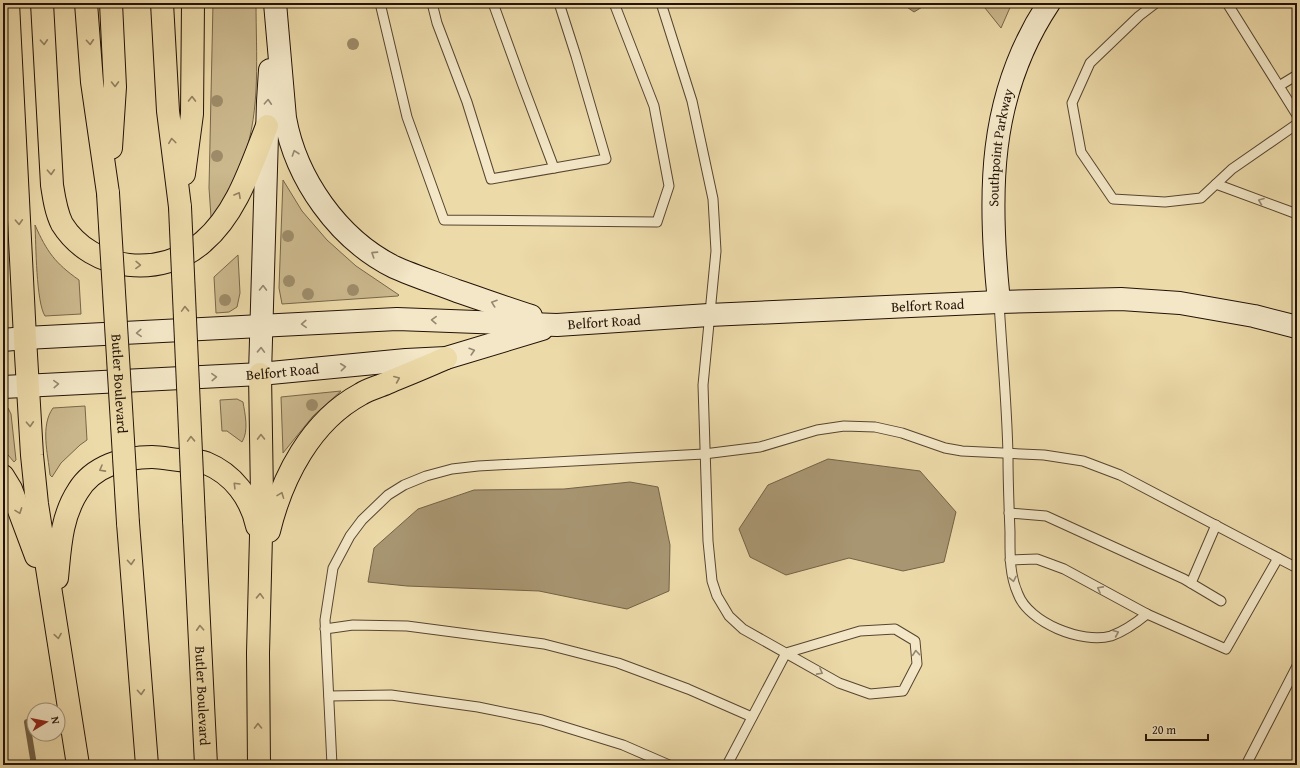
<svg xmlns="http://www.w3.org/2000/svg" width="1300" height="768" font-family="'Gentium Book Plus',serif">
  <rect width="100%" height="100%" fill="#eddaa9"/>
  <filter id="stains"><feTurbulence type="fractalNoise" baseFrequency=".005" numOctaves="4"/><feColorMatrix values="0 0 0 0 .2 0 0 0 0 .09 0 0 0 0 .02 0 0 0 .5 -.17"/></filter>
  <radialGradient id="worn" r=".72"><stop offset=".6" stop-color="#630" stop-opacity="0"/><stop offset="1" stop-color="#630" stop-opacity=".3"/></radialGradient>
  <g fill="#cbb88d" stroke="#77664a">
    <path d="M213,3H256C256,54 261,109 244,157C237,178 226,196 215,214L211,217L209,188Z"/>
    <path d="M981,3H1012L1001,28Z"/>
    <path d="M283,180L302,211L327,240L356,266L399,295L398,296L282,304L279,288Z"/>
    <path d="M35,225C47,252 55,263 79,280L81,314L45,316C36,302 36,244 35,225Z"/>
    <path d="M238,255L240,293L237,307L229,312L216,313L214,277Z"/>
    <path d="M341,391L313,416L283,453V452L281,397Z"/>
    <path d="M237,399L243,402C245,414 249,431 242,442L227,431H222L220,400Z"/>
    <path d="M85,406L87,440L80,445L61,463L52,477L50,475C48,454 40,426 53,408Z"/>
    <path d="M8,408L11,414L16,460L14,462L3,449V408Z"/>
  </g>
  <g fill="#a89672" stroke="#736247">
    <path d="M901,3H929L914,12Z"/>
    <path d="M828,459L920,471L956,512L944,562L903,571L849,558L786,575L750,557L739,529L768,485Z"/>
    <path d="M630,482L658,487L670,545L669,591L627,609L539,591L407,586L368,582L374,548L418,509L474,490L564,489Z"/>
  </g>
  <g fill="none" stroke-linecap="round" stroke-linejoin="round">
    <path stroke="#736247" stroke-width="6" d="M27,722L34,765"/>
    <defs>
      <g id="lane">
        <path d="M380,3L407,117L444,220L657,222L669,186L654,106L614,3"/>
        <path d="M432,3L437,23L467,102L491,179L606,159L576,56L559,3"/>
        <path d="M493,3L522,83L554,168"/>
        <path d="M661,3L692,101L713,199L716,251L703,385L708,541L712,581L717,596L729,616L743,629L839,683L870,694L903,691L917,664L915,641L895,629L860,631L786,653L727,765"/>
        <path d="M1156,3L1139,16L1090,63L1072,103L1081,152L1113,199L1165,202L1201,198L1232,169L1297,124"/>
        <path d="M1227,3L1297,115"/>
        <path d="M1279,86L1297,75"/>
        <path d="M1216,184L1297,214"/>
        <path d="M999,302C1002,354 1007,405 1008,456C1008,481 1009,507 1010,532C1010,553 1009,574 1018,594C1029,623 1082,644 1111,636C1125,631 1136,623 1147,614"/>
        <path d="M1009,513L1046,516L1184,579L1221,601"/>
        <path d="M1010,560L1037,559L1064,569L1147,614L1226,649L1278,558"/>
        <path d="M1191,583L1216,525"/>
        <path d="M325,629L353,625L407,626L544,644L618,663L688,689L752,717"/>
        <path d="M329,696L391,695L478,707L542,720L623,745L669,765"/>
        <path d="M332,765L325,620L333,568L350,536L362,520L388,495L404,485L426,476L452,469L478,466L704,454L760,447L817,430L844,426L875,427L902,433L945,448L962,451L1044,455L1083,461L1120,475L1297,568"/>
        <path d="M1246,765L1297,666"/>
      </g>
      <g id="secondary">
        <path d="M275,3L285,118C296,179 338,239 394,267C414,276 436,283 457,291C481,299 506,308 531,316"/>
        <path id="s1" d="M999,302C988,196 987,96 1049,3"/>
        <path id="s2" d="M3,340L25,338L397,319L557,325L709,315L999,302L1121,299L1180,303L1254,316L1297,327"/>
        <path d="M260,374L268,101L270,70"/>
        <path id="s3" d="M3,387L260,374L406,360L446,358L542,329"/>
      </g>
      <g id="highway">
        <path d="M8,3L25,338L32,455L37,504L78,765"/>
        <path d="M42,3L52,185C54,198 56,212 62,224C92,272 162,279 203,242C237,213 251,166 267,126"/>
        <path d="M86,3L92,82L108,193"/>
        <path d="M111,3L115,87L111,148"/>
        <path d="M162,3L168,111L180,207"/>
        <path d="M184,174L192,114L193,3"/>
        <path d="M3,476L11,489L36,556"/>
        <path id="s4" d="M194,520L206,765"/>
        <path d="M128,523L147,765"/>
        <path d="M269,531C282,477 311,421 361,394C369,389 378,387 387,383C406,375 426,367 446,358"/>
        <path d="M57,578C60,548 61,517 78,491C93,466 124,457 152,457C160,457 170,459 179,460C187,461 198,460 206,463C233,474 251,498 257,526"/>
        <path d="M259,765L258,653L262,496L260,374"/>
      </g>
    </defs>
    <use href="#lane" stroke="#564530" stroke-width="11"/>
    <use href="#secondary" stroke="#231307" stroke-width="24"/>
    <use href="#highway" stroke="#231307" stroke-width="24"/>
    <use href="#lane" stroke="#f3e7c7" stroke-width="9"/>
    <use href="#secondary" stroke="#f3e7c7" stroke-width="22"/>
    <use href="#highway" stroke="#eddaa9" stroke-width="22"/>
    <defs>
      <g id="highway-bridge">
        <path id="s5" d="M108,193L128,523"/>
        <path d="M180,207L194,520"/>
      </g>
    </defs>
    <use href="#highway-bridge" stroke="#231307" stroke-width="24" stroke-linecap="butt"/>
    <use href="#highway-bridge" stroke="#eddaa9" stroke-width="22"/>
  </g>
  <g fill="#9e8c6a">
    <circle cx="353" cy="44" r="6"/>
    <circle cx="217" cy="101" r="6"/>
    <circle cx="217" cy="156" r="6"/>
    <circle cx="288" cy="236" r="6"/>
    <circle cx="289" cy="281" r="6"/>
    <circle cx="353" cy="290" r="6"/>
    <circle cx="308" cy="294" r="6"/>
    <circle cx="225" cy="300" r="6"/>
    <circle cx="312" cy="405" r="6"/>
  </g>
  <defs><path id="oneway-chevron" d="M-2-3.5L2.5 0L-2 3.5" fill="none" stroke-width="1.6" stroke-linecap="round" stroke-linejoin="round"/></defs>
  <g stroke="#928060">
    <use href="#oneway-chevron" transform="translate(44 42) rotate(87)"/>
    <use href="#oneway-chevron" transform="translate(90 42) rotate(86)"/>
    <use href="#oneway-chevron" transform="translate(115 84) rotate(89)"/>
    <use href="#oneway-chevron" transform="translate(192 99) rotate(-89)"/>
    <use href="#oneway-chevron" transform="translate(172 141) rotate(-97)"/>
    <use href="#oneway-chevron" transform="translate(51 172) rotate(87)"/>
    <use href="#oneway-chevron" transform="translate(238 195) rotate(-61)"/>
    <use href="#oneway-chevron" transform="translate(19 222) rotate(87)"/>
    <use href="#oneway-chevron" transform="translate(138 265) rotate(1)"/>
    <use href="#oneway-chevron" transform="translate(185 309) rotate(-92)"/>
    <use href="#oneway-chevron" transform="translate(397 379) rotate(-23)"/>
    <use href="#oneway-chevron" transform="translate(30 424) rotate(87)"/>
    <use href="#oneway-chevron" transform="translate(261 437) rotate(-91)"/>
    <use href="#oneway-chevron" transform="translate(191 439) rotate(-92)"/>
    <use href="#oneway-chevron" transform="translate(102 469) rotate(151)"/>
    <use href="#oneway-chevron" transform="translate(236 485) rotate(-135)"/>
    <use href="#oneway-chevron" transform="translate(281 495) rotate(-69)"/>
    <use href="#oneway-chevron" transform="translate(19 511) rotate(70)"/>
    <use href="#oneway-chevron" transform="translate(131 562) rotate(86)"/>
    <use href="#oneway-chevron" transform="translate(260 596) rotate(-88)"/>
    <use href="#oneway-chevron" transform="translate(200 628) rotate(-93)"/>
    <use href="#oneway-chevron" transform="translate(58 636) rotate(81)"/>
    <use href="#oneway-chevron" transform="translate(141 692) rotate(86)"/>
    <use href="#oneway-chevron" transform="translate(258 726) rotate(-91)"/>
  </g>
  <g stroke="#958871">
    <use href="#oneway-chevron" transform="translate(268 102) rotate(-87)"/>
    <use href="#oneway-chevron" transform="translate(295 153) rotate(-109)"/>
    <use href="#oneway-chevron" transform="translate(1261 201) rotate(-159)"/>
    <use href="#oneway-chevron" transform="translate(374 254) rotate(-147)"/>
    <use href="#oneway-chevron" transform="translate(263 288) rotate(-89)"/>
    <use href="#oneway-chevron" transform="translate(494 303) rotate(-161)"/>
    <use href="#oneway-chevron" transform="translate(434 320) rotate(-178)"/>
    <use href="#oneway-chevron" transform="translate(304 324) rotate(177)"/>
    <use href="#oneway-chevron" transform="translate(139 333) rotate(177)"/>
    <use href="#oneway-chevron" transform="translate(261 350) rotate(-88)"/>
    <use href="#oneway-chevron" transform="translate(472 351) rotate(-17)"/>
    <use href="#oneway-chevron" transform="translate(343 367) rotate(-6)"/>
    <use href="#oneway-chevron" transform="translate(214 377) rotate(-3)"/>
    <use href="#oneway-chevron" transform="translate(56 384) rotate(-3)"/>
    <use href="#oneway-chevron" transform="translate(1013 579) rotate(78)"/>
    <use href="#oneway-chevron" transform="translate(1100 589) rotate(-152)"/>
    <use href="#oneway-chevron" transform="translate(1116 633) rotate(-23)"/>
    <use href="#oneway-chevron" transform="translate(916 653) rotate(-95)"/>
    <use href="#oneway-chevron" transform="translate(820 672) rotate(29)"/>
  </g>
  <g text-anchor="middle" stroke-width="3" stroke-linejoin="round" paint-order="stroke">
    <g font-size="14" fill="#231307" stroke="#f3e7c7">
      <text dy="5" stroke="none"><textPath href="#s1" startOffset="155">Southpoint Parkway</textPath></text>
      <text dy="5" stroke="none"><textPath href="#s2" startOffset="926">Belfort Road</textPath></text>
      <text dy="5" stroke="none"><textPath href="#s2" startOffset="602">Belfort Road</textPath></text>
      <text dy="5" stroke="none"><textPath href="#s3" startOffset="280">Belfort Road</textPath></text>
      <text dy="5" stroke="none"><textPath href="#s5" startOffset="191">Butler Boulevard</textPath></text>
      <text dy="5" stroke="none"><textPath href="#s4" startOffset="176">Butler Boulevard</textPath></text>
    </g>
  </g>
  <rect width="1300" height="768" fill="none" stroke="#eddaa9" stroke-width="16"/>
  <rect x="4" y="4" width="1292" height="760" fill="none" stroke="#231307" stroke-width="2"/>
  <rect x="8" y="8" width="1284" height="752" fill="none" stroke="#231307"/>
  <g transform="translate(46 722) rotate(80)"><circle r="19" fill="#f3e7c7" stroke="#a0927a"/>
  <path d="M0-3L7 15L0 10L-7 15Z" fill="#8f2418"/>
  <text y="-6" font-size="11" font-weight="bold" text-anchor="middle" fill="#231307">N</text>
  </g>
  <path d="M1146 734v6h62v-6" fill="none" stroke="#231307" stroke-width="2"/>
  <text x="1152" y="734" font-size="12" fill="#231307" stroke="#f3e7c7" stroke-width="3" paint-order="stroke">20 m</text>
  <rect width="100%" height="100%" filter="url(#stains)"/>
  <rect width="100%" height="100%" fill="url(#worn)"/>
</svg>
